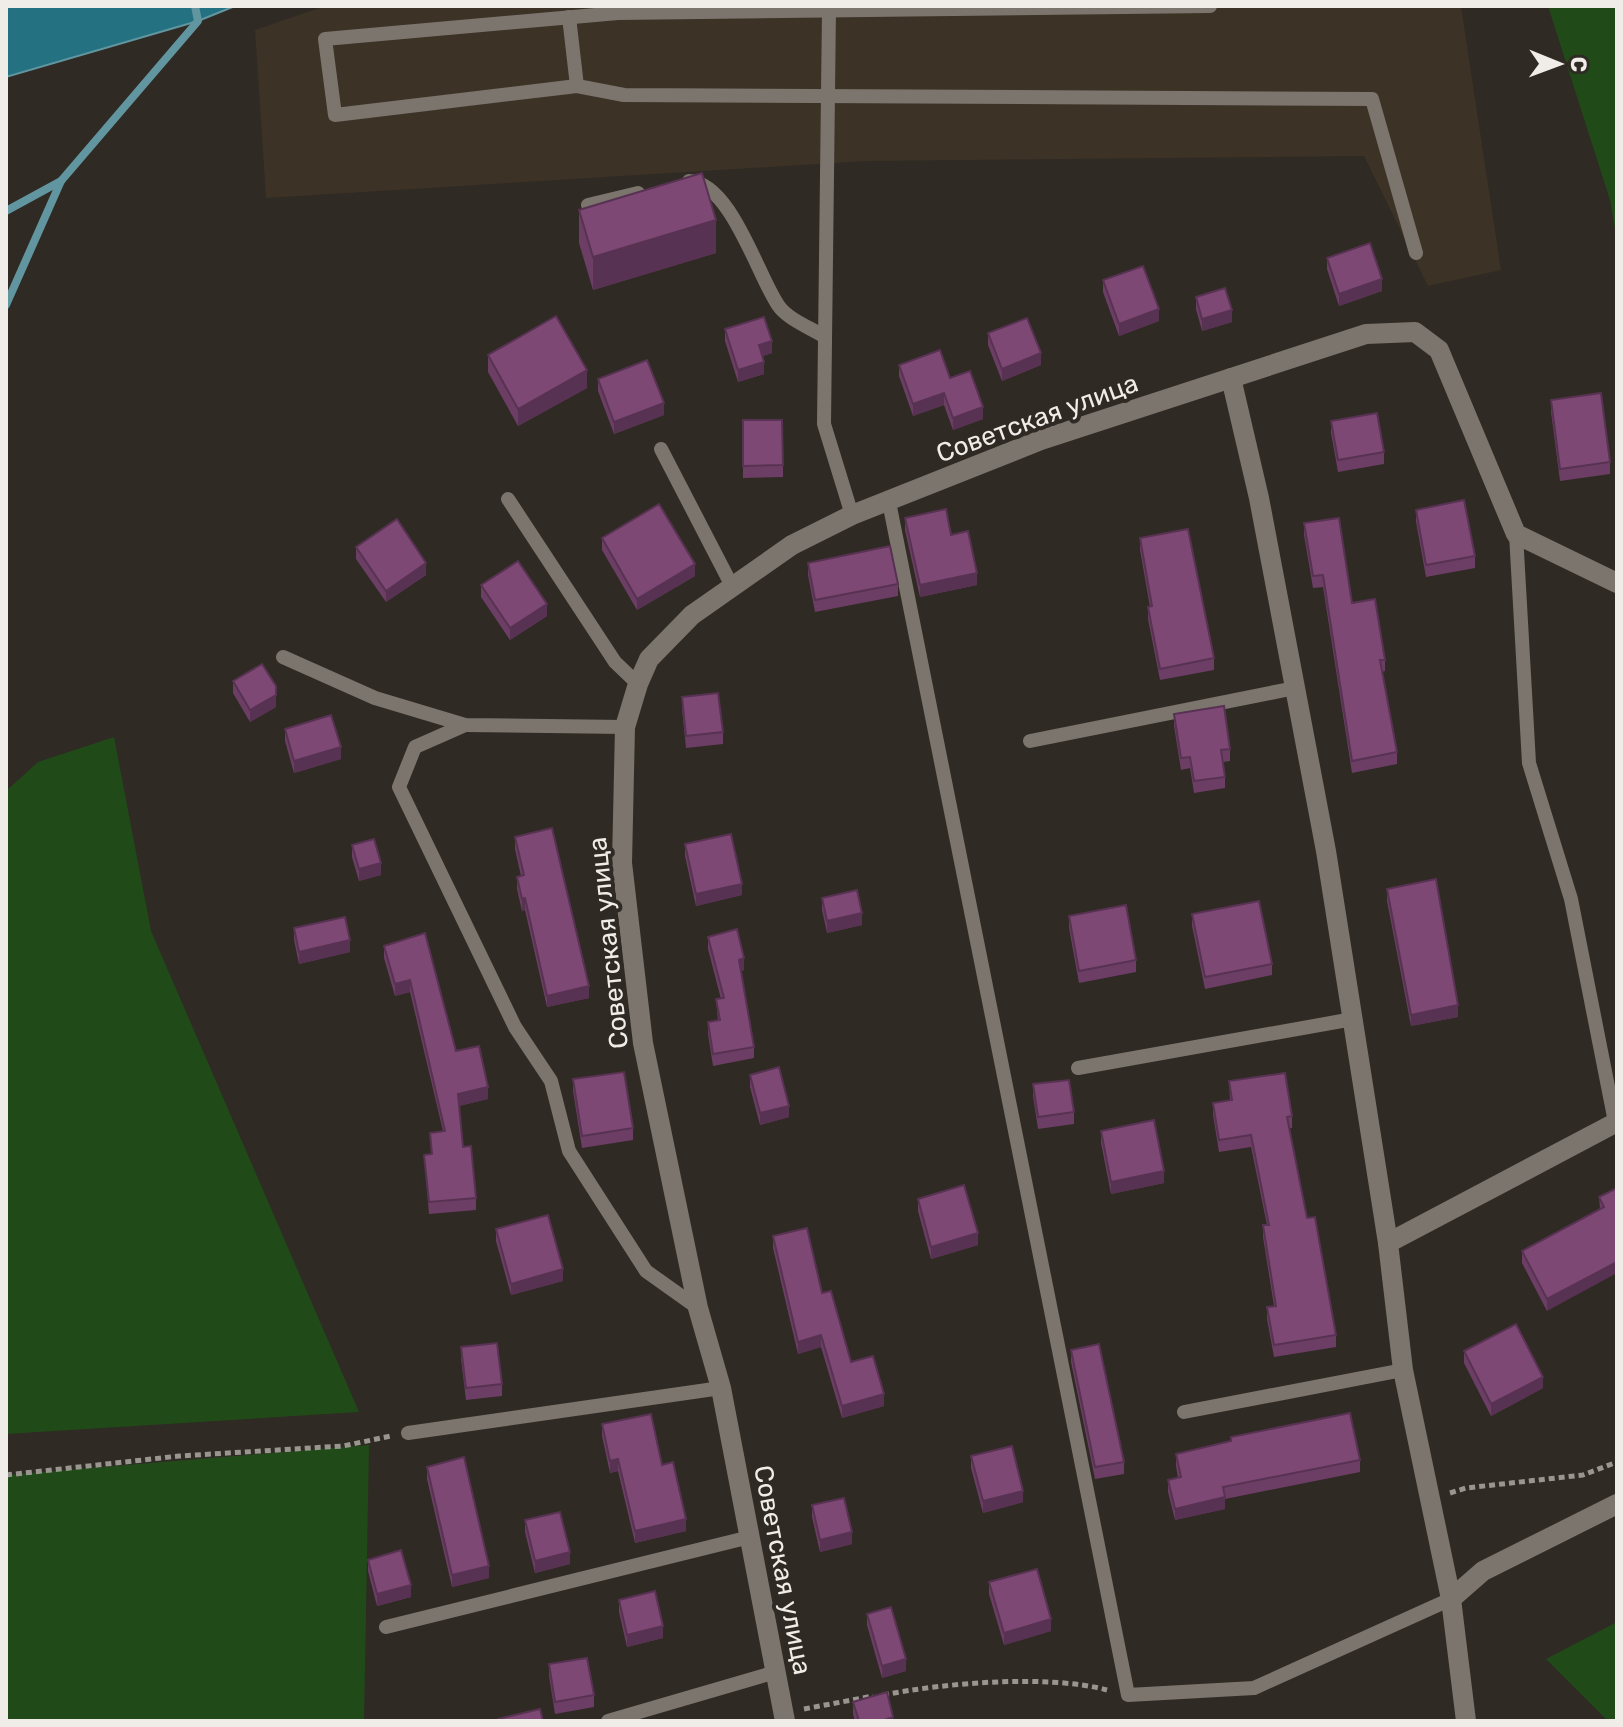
<svg xmlns="http://www.w3.org/2000/svg" width="1623" height="1727" font-family="Rubik,sans-serif">
  <rect width="100%" height="100%" fill="#2f2a23"/>
  <path fill="#3c3226" d="M325,6H1461L1501,270L1428,286L1364,156L867,161L266,198L255,30Z"/>
  <g fill="#204b19">
    <path d="M1548,6H1617V241L1610,200Z"/>
    <path d="M114,737L151,931L359,1412L6,1434V791L38,762Z"/>
    <path d="M369,1445L364,1721H6V1475Z"/>
    <path d="M1617,1622V1721H1608L1546,1659Z"/>
  </g>
  <path fill="#247181" stroke="#6196a0" stroke-width="2" d="M6,6H235L198,21L6,77Z"/>
  <g fill="none" stroke-linecap="round" stroke-linejoin="round">
    <g stroke="#6196a0" stroke-width="8">
      <path d="M6,211L61,181L198,21L195,6"/>
      <path d="M6,305L61,181"/>
    </g>
    <g stroke="#99958f" stroke-width="5" stroke-dasharray="6 4" stroke-linecap="butt">
      <path d="M6,1475L179,1456L343,1446L391,1436"/>
      <path d="M1450,1493L1466,1488L1583,1475L1617,1462"/>
      <path d="M883,1695C945,1683 1047,1674 1107,1690"/>
      <path d="M804,1709L873,1696"/>
    </g>
    <g stroke="#7c756d" stroke-width="14">
      <path d="M1210,6L618,13L325,39L335,115L577,86L624,95L1372,99L1416,253"/>
      <path d="M829,10L824,424L852,515"/>
      <path d="M569,17L577,86"/>
      <path d="M689,181C731,183 757,274 778,305C787,319 811,328 825,337"/>
      <path d="M588,205L638,193"/>
      <path d="M661,449L732,586"/>
      <path d="M508,499L615,662L638,684"/>
      <path d="M889,502L1128,1695L1254,1688L1451,1599"/>
      <path d="M1516,534L1529,763L1571,899L1615,1122"/>
      <path d="M283,657L375,698L465,725L625,727"/>
      <path d="M465,725L415,747L399,787L515,1027L551,1081L569,1151L646,1271L698,1308"/>
      <path d="M1030,741L1295,688"/>
      <path d="M1078,1068L1353,1019"/>
      <path d="M1184,1412L1403,1370"/>
      <path d="M408,1433L721,1388"/>
      <path d="M386,1627L750,1537"/>
      <path d="M608,1721L776,1672"/>
    </g>
    <g stroke="#7c756d" stroke-width="20">
      <path d="M1231,378L1259,498L1326,851L1388,1243L1403,1370L1451,1599"/>
      <path d="M1388,1243L1617,1122"/>
      <path d="M785,1721L721,1388L698,1308L643,1043L622,863L625,727L638,684L649,659L692,615L792,545L852,515L1041,440L1366,334L1415,332L1439,350L1516,534L1617,583"/>
    </g>
    <path stroke="#7c756d" stroke-width="20" d="M1466,1721L1451,1599L1483,1571L1617,1504"/>
  </g>
  <g fill="#6c3e65">
    <path d="M579,210L716,253L593,290L579,243Z"/>
    <path d="M1327,258L1382,291L1339,306L1327,269Z"/>
    <path d="M1103,280L1159,321L1119,336L1103,292Z"/>
    <path d="M1196,297L1232,322L1202,331L1196,309Z"/>
    <path d="M725,329L772,353L763,356L764,374L738,382L725,341Z"/>
    <path d="M988,333L1041,365L1002,381L988,345Z"/>
    <path d="M488,355L587,388L518,426L488,372Z"/>
    <path d="M899,365L950,378L983,419L953,430L944,405L913,416L899,376Z"/>
    <path d="M598,379L664,415L614,434L598,391Z"/>
    <path d="M1551,400L1610,462V474L1560,481L1551,412Z"/>
    <path d="M743,420L783,465V477L743,478Z"/>
    <path d="M1331,421L1384,452V464L1338,472L1331,433Z"/>
    <path d="M1416,510L1475,556V568L1426,577L1416,522Z"/>
    <path d="M905,518L951,535L977,585L920,597L905,530Z"/>
    <path d="M1304,523L1385,660V671L1382,672L1397,752V764L1352,773L1323,587L1313,588L1304,535Z"/>
    <path d="M602,538L695,576L637,610L602,550Z"/>
    <path d="M1140,538L1214,658V670L1160,680L1148,619V607H1150L1140,550Z"/>
    <path d="M356,547L426,575L386,602L356,559Z"/>
    <path d="M808,563L898,584V596L815,612L808,575Z"/>
    <path d="M481,585L547,616L510,640L481,597Z"/>
    <path d="M233,681L276,707L250,722L233,693Z"/>
    <path d="M682,697L723,732V744L686,748L682,709Z"/>
    <path d="M1174,714L1230,749V761L1223,762L1225,777V788L1194,793L1190,768L1181,770L1174,726Z"/>
    <path d="M285,729L341,759L294,773L285,741Z"/>
    <path d="M515,837L589,998L547,1007L525,910L522,911L517,889V877L521,876L515,849Z"/>
    <path d="M685,844L742,895L696,906L685,856Z"/>
    <path d="M352,845L381,875L359,881L352,857Z"/>
    <path d="M1387,889L1458,1017L1411,1026L1387,901Z"/>
    <path d="M822,898L862,925L827,933L822,910Z"/>
    <path d="M1192,914L1272,964V975L1205,989L1192,926Z"/>
    <path d="M1069,916L1136,960V972L1079,983L1069,928Z"/>
    <path d="M294,928L350,952L299,964L294,940Z"/>
    <path d="M425,933L456,1051L488,1099L459,1106L463,1147L476,1198V1210L429,1214L424,1155L431,1154L430,1133L443,1131L410,992L395,996L384,958V946Z"/>
    <path d="M708,937L744,970L741,971L754,1047V1058L713,1066L708,1034V1022L718,1020L716,999H721L708,949Z"/>
    <path d="M750,1075L789,1117L760,1125L750,1087Z"/>
    <path d="M573,1079L633,1128V1140L582,1148L573,1091Z"/>
    <path d="M1229,1081L1292,1116V1128H1289L1307,1218L1336,1335V1347L1274,1357L1267,1319V1307L1274,1306L1263,1237V1225H1267L1251,1147L1219,1152L1213,1115V1103L1230,1100Z"/>
    <path d="M1033,1084L1074,1112V1124L1038,1129L1033,1096Z"/>
    <path d="M1101,1131L1164,1183L1111,1194L1101,1143Z"/>
    <path d="M1617,1188L1547,1311L1522,1263V1251L1600,1209L1599,1197Z"/>
    <path d="M918,1199L978,1245L931,1259L918,1211Z"/>
    <path d="M496,1229L563,1281L511,1295L496,1241Z"/>
    <path d="M773,1236L822,1293L851,1362L884,1406L842,1418L821,1347L798,1354L773,1248Z"/>
    <path d="M461,1347L502,1384V1396L466,1400L461,1359Z"/>
    <path d="M1071,1350L1124,1462V1474L1095,1479L1071,1362Z"/>
    <path d="M1464,1351L1543,1388L1491,1416L1464,1363Z"/>
    <path d="M602,1424L662,1465L686,1531L635,1543L618,1471L610,1473L602,1436Z"/>
    <path d="M1231,1437L1360,1460V1472L1225,1499V1509L1175,1520L1168,1492V1480L1178,1478L1176,1466V1454L1231,1442Z"/>
    <path d="M971,1456L1023,1502L983,1513L971,1468Z"/>
    <path d="M427,1467L489,1578L452,1587L427,1479Z"/>
    <path d="M812,1505L852,1544L820,1552L812,1517Z"/>
    <path d="M525,1520L570,1564L535,1573L525,1532Z"/>
    <path d="M368,1560L411,1597L377,1606L368,1571Z"/>
    <path d="M989,1582L1051,1631L1004,1645L989,1594Z"/>
    <path d="M619,1600L663,1638L627,1647L619,1612Z"/>
    <path d="M867,1614L906,1671L882,1678L867,1625Z"/>
    <path d="M549,1664L594,1695V1707L555,1714L549,1676Z"/>
    <path d="M853,1702L893,1721H855L853,1714Z"/>
  </g>
  <g fill="#583252">
    <path d="M716,220V253L593,290V257Z"/>
    <path d="M1382,279V291L1339,306V294Z"/>
    <path d="M1159,309V321L1119,336V324Z"/>
    <path d="M1232,310V322L1202,331V319Z"/>
    <path d="M772,341V353L759,357V345Z"/>
    <path d="M1041,353V365L1002,381V369Z"/>
    <path d="M764,362V374L738,382V370Z"/>
    <path d="M587,370V388L518,426V409Z"/>
    <path d="M944,393V405L913,416V404Z"/>
    <path d="M664,403V415L614,434V422Z"/>
    <path d="M983,407V419L953,430V418Z"/>
    <path d="M426,563V575L386,602V591Z"/>
    <path d="M695,564V576L637,610V599Z"/>
    <path d="M977,573V585L920,597V585Z"/>
    <path d="M547,604V616L510,640V628Z"/>
    <path d="M276,695V707L250,722V710Z"/>
    <path d="M341,747V759L294,773V761Z"/>
    <path d="M381,863V875L359,881V869Z"/>
    <path d="M742,884V895L696,906V894Z"/>
    <path d="M525,898V910L522,911V899Z"/>
    <path d="M862,913V925L827,933V921Z"/>
    <path d="M350,940V952L299,964V952Z"/>
    <path d="M744,958V970L739,972V960Z"/>
    <path d="M410,980V992L395,996V984Z"/>
    <path d="M589,986V998L547,1007V996Z"/>
    <path d="M1458,1005V1017L1411,1026V1015Z"/>
    <path d="M488,1087V1099L458,1106V1094Z"/>
    <path d="M789,1106V1117L760,1125V1113Z"/>
    <path d="M1164,1171V1183L1111,1194V1182Z"/>
    <path d="M978,1233V1245L931,1259V1247Z"/>
    <path d="M1617,1262V1273L1547,1311V1299Z"/>
    <path d="M563,1269V1281L511,1295V1284Z"/>
    <path d="M821,1335V1347L798,1354V1342Z"/>
    <path d="M1543,1377V1388L1491,1416V1404Z"/>
    <path d="M884,1394V1406L842,1418V1406Z"/>
    <path d="M618,1459V1471L610,1473V1461Z"/>
    <path d="M1023,1491V1502L983,1513V1501Z"/>
    <path d="M1225,1497V1509L1175,1520V1509Z"/>
    <path d="M686,1519V1531L635,1543V1531Z"/>
    <path d="M852,1532V1544L820,1552V1540Z"/>
    <path d="M570,1552V1564L535,1573V1561Z"/>
    <path d="M489,1566V1578L452,1587V1575Z"/>
    <path d="M411,1585V1597L377,1606V1594Z"/>
    <path d="M1051,1619V1631L1004,1645V1633Z"/>
    <path d="M663,1626V1638L627,1647V1635Z"/>
    <path d="M906,1659V1671L882,1678V1666Z"/>
    <path d="M893,1717V1721H882V1720Z"/>
  </g>
  <g fill="#7e4875" stroke="#583252" stroke-width="2">
    <path d="M702,173L716,220L593,257L579,210Z"/>
    <path d="M1370,243L1382,279L1339,294L1327,258Z"/>
    <path d="M1143,266L1159,309L1119,324L1103,280Z"/>
    <path d="M1225,288L1232,310L1202,319L1196,297Z"/>
    <path d="M556,316L587,370L518,409L488,355Z"/>
    <path d="M764,317L772,341L759,345L764,362L738,370L725,329Z"/>
    <path d="M1027,318L1041,353L1002,369L988,333Z"/>
    <path d="M940,350L950,378L970,371L983,407L953,418L944,393L913,404L899,365Z"/>
    <path d="M647,360L664,403L614,422L598,379Z"/>
    <path d="M1601,393L1610,462L1560,469L1551,400Z"/>
    <path d="M1377,413L1384,452L1338,460L1331,421Z"/>
    <path d="M743,420H782L783,465L743,466Z"/>
    <path d="M1464,500L1475,556L1426,565L1416,510Z"/>
    <path d="M659,504L695,564L637,599L602,538Z"/>
    <path d="M946,509L951,535L968,531L977,573L920,585L905,518Z"/>
    <path d="M1339,518L1352,603L1375,599L1385,660H1380L1397,752L1352,761L1323,575L1313,576L1304,523Z"/>
    <path d="M397,519L426,563L386,591L356,547Z"/>
    <path d="M1188,529L1214,658L1160,669L1148,607L1152,606L1140,538Z"/>
    <path d="M890,546L898,584L815,600L808,563Z"/>
    <path d="M518,561L547,604L510,628L481,585Z"/>
    <path d="M262,664L276,686V695L250,710L233,681Z"/>
    <path d="M718,693L723,732L686,736L682,697Z"/>
    <path d="M1224,706L1230,749L1221,750L1225,777L1194,781L1190,757L1181,758L1174,714Z"/>
    <path d="M331,715L341,747L294,761L285,729Z"/>
    <path d="M552,828L589,986L547,996L525,898L522,899L517,877L524,875L515,837Z"/>
    <path d="M731,834L742,884L696,894L685,844Z"/>
    <path d="M374,839L381,863L359,869L352,845Z"/>
    <path d="M1436,879L1458,1005L1411,1015L1387,889Z"/>
    <path d="M857,890L862,913L827,921L822,898Z"/>
    <path d="M1259,901L1272,964L1205,977L1192,914Z"/>
    <path d="M1126,905L1136,960L1079,971L1069,916Z"/>
    <path d="M345,917L350,940L299,952L294,928Z"/>
    <path d="M737,929L744,958L739,960L754,1047L713,1054L708,1022L720,1020L716,999L724,998L708,937Z"/>
    <path d="M425,933L456,1051L479,1046L488,1087L458,1094L463,1147L471,1146L476,1198L429,1202L424,1155L432,1154L430,1133L445,1131L410,980L395,984L384,946Z"/>
    <path d="M779,1067L789,1106L760,1113L750,1075Z"/>
    <path d="M624,1072L633,1128L582,1136L573,1079Z"/>
    <path d="M1285,1073L1292,1116L1287,1117L1307,1218L1315,1217L1336,1335L1274,1345L1267,1307L1276,1306L1263,1225H1269L1251,1135L1219,1140L1213,1103L1232,1100L1229,1081Z"/>
    <path d="M1069,1080L1074,1112L1038,1117L1033,1084Z"/>
    <path d="M1154,1120L1164,1171L1111,1182L1101,1131Z"/>
    <path d="M964,1185L978,1233L931,1247L918,1199Z"/>
    <path d="M1617,1188V1262L1547,1299L1522,1251L1604,1207L1599,1197Z"/>
    <path d="M548,1215L563,1269L511,1284L496,1229Z"/>
    <path d="M807,1228L822,1293L831,1291L851,1362L873,1356L884,1394L842,1406L821,1335L798,1342L773,1236Z"/>
    <path d="M1516,1324L1543,1377L1491,1404L1464,1351Z"/>
    <path d="M497,1343L502,1384L466,1388L461,1347Z"/>
    <path d="M1099,1344L1124,1462L1095,1467L1071,1350Z"/>
    <path d="M1350,1413L1360,1460L1223,1487L1225,1497L1175,1509L1168,1480L1181,1477L1176,1454L1231,1441V1437Z"/>
    <path d="M651,1414L662,1465L673,1462L686,1519L635,1531L618,1459L610,1461L602,1424Z"/>
    <path d="M1012,1446L1023,1491L983,1501L971,1456Z"/>
    <path d="M464,1457L489,1566L452,1575L427,1467Z"/>
    <path d="M844,1498L852,1532L820,1540L812,1505Z"/>
    <path d="M560,1512L570,1552L535,1561L525,1520Z"/>
    <path d="M401,1550L411,1585L377,1594L368,1560Z"/>
    <path d="M1037,1569L1051,1619L1004,1633L989,1582Z"/>
    <path d="M655,1591L663,1626L627,1635L619,1600Z"/>
    <path d="M891,1607L906,1659L882,1666L867,1614Z"/>
    <path d="M587,1658L594,1695L555,1702L549,1664Z"/>
    <path d="M887,1692L893,1717L882,1721H859L853,1702Z"/>
    <path d="M540,1709L543,1721H498V1719Z"/>
  </g>
  <g text-anchor="middle" stroke-width="8" stroke-linejoin="round" paint-order="stroke">
    <g font-size="26" fill="#f0ece7" stroke="#2f2a23">
      <text transform="translate(1037 418) rotate(-20)" y="9">Советская улица</text>
      <text transform="translate(608 943) rotate(-96)" y="9">Советская улица</text>
      <text transform="translate(783 1570) rotate(79)" y="9">Советская улица</text>
    </g>
  </g>
  <rect width="1623" height="1727" fill="none" stroke="#f0ece7" stroke-width="16"/>
  <g transform="translate(1559 64) rotate(91)" stroke="#2f2a23" stroke-width="6" paint-order="stroke">
  <path d="M0-6L14 30L0 20L-14 30Z" fill="#f0ece7"/>
  <text y="-12" font-size="22" font-weight="bold" text-anchor="middle" fill="#f0ece7">С</text>
  </g>
</svg>
